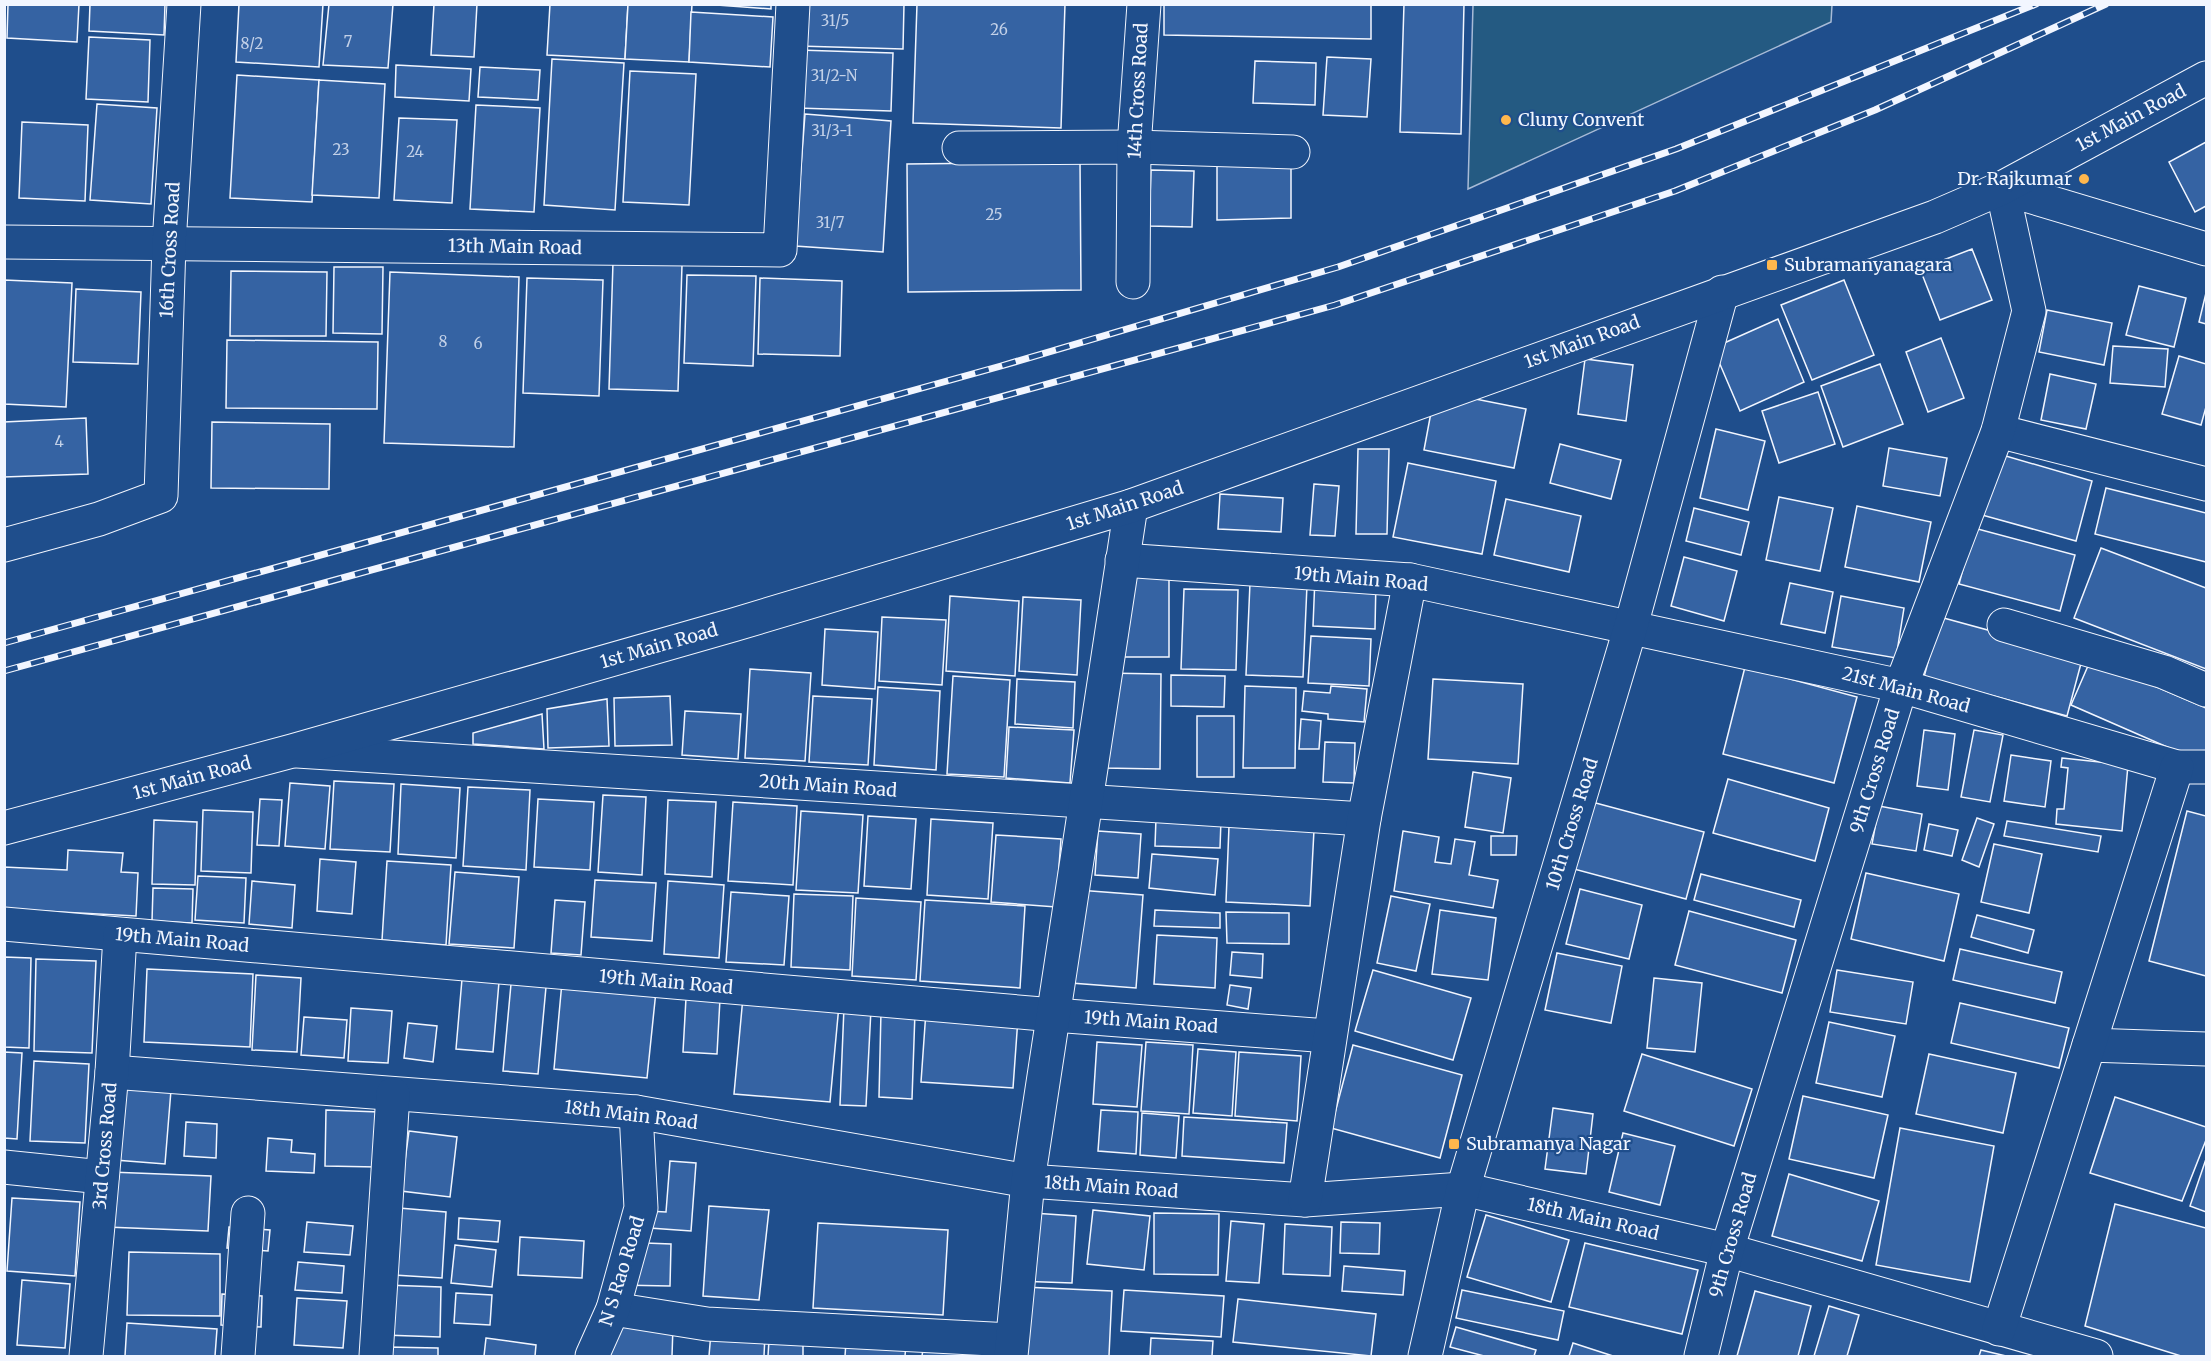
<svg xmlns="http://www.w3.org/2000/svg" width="2211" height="1361" font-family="Merriweather,serif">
  <rect width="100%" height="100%" fill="#1f4e8c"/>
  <path fill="#245a82" stroke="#a8bbd7" stroke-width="1.5" d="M1473,5L1832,4V5L1831,22L1468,189Z"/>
  <g fill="#3563a3" stroke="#f2f6ff" stroke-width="1.5">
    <path d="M8,4H79L77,42L7,38Z"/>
    <path d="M90,4H165L164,35L89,31Z"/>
    <path d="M239,4H323L319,67L236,62Z"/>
    <path d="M329,4H393L388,68L323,65Z"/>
    <path d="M434,4H477L474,57L431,55Z"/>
    <path d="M550,4H628L625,59L547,55Z"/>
    <path d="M628,4H692L689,62L625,59Z"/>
    <path d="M703,4H771V9Z"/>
    <path d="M800,4H904L903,49L798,46Z"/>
    <path d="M917,4H1065L1061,128L913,123Z"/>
    <path d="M1164,4H1371V39L1164,35Z"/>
    <path d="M1404,4H1464L1461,134L1400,132Z"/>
    <path d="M691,12L773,17L770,67L689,62Z"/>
    <path d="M89,37L150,40L148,102L86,99Z"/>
    <path d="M798,50L893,53L891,111L797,108Z"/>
    <path d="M1327,57L1371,59L1367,117L1323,115Z"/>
    <path d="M552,59L624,63L615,210L544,205Z"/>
    <path d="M1255,61L1316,63L1315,105L1253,103Z"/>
    <path d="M396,65L471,69L469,101L395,97Z"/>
    <path d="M480,67L540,70L538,100L478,97Z"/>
    <path d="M630,71L696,74L689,205L623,202Z"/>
    <path d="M237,75L319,80L312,202L230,198Z"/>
    <path d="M319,80L385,84L379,198L312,195Z"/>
    <path d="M97,104L157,108L151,204L90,200Z"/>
    <path d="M476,105L540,108L534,212L470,209Z"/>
    <path d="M805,114L891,121L883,252L795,246Z"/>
    <path d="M399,118L457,120L452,203L394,200Z"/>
    <path d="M22,122L88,125L85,201L19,198Z"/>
    <path d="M2206,142V206L2195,212L2169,162Z"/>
    <path d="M1291,160V218L1217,220V161Z"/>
    <path d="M1080,162L1081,290L908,292L907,164Z"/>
    <path d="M1151,170L1194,171L1192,227L1149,226Z"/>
    <path d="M1972,249L1992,300L1940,320L1920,269Z"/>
    <path d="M613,262L682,265L678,391L609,389Z"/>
    <path d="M334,267H383L382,334L333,333Z"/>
    <path d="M231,271L327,272L326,336H230Z"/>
    <path d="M390,272L519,277L514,447L384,443Z"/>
    <path d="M687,275L756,276L753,366L684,363Z"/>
    <path d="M527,278L603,280L599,396L523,393Z"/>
    <path d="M760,278L842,281L840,356L758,354Z"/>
    <path d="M4,280L72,283L66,407L4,404Z"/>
    <path d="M1844,280L1874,355L1812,380L1781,305Z"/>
    <path d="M2139,286L2186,298L2174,347L2126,335Z"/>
    <path d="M76,289L141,292L138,364L73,362Z"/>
    <path d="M2206,293V324L2199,322Z"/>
    <path d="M2047,310L2112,323L2104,365L2039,352Z"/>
    <path d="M1778,319L1804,382L1740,411L1713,348Z"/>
    <path d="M1941,338L1964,398L1928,412L1906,352Z"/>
    <path d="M227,340L378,342L377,409L226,408Z"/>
    <path d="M2113,346L2168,349L2165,387L2110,383Z"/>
    <path d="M2179,356L2206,364V407L2201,425L2162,414Z"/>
    <path d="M1585,359L1633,365L1626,421L1578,414Z"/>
    <path d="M1880,364L1903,424L1843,447L1821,386Z"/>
    <path d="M2050,374L2096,384L2086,429L2041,420Z"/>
    <path d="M1435,391L1526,409L1514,468L1424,450Z"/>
    <path d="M1818,392L1835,444L1779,463L1762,411Z"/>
    <path d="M86,418L88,474L4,477V422Z"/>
    <path d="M212,422L330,424L329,489L211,488Z"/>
    <path d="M1716,429L1765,441L1748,510L1700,498Z"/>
    <path d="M1560,444L1621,460L1611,499L1550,483Z"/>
    <path d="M1889,448L1947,458L1940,496L1883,486Z"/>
    <path d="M1358,449H1389L1387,534H1356Z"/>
    <path d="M1999,454L2092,481L2076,541L1982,515Z"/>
    <path d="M1408,463L1496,481L1482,554L1393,537Z"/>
    <path d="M1314,484L1339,486L1335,536L1310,535Z"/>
    <path d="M2106,488L2206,513V562L2095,534Z"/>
    <path d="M1220,494L1283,498L1281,532L1218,529Z"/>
    <path d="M1779,497L1833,508L1820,571L1766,560Z"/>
    <path d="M1506,499L1581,516L1569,572L1494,555Z"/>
    <path d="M1857,506L1931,522L1919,582L1845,567Z"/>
    <path d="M1694,508L1749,522L1741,555L1686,541Z"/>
    <path d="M1974,528L2075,555L2060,611L1959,584Z"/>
    <path d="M2101,548L2206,588V669L2074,618Z"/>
    <path d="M1684,557L1737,571L1724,621L1671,606Z"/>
    <path d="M1125,571H1169V657H1124Z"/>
    <path d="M1315,577L1376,580L1375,629L1313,626Z"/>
    <path d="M1250,583L1307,585L1303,677L1246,675Z"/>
    <path d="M1790,583L1833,592L1825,633L1781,624Z"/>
    <path d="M1184,589L1238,590L1236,670L1181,669Z"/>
    <path d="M950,596L1019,601L1015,676L946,671Z"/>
    <path d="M1841,596L1904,608L1896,658L1832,647Z"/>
    <path d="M1023,597L1081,600L1077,675L1019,671Z"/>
    <path d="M882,617L946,620L942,685L879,681Z"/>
    <path d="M1940,617L2083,656L2067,716L1924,677Z"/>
    <path d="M825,629L878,632L875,689L822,685Z"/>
    <path d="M1311,636L1371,639L1369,686L1308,683Z"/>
    <path d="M2091,659L2206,708V764L2071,705Z"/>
    <path d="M1745,667L1857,697L1834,783L1723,754Z"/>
    <path d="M750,669L811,673L805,761L745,758Z"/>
    <path d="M1104,673L1161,674L1160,769L1103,768Z"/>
    <path d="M1171,675L1225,676L1224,707L1171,706Z"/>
    <path d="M953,676L1010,680L1004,777L947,774Z"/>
    <path d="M1017,679L1075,682L1073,728L1015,724Z"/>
    <path d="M1433,679L1523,684L1518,764L1428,759Z"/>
    <path d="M1245,686L1296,688L1295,768H1243Z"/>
    <path d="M1331,686L1367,689L1364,722L1328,719V714L1302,711L1304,691L1330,693Z"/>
    <path d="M878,687L940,691L936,770L874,765Z"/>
    <path d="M670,696L672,745L615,746L614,698Z"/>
    <path d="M813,696L872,699L868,765L809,762Z"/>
    <path d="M607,699L609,746L548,748L547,709Z"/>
    <path d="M685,711L741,714L738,759L682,755Z"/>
    <path d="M542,714L544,749L473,744V733Z"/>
    <rect x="1197" y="716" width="37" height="61"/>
    <path d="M1301,719L1321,721L1319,749H1299Z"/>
    <path d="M1009,727L1074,730L1070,783L1006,778Z"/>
    <path d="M1924,730L1955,734L1948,790L1917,786Z"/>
    <path d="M1974,730L2003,735L1990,802L1961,797Z"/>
    <path d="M1325,742L1355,743L1354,783L1323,782Z"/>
    <path d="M2011,755L2051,761L2045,807L2004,801Z"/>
    <path d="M2062,758L2128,765L2122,831L2056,824L2057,809H2064L2068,768L2061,767Z"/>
    <path d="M1473,772L1511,778L1503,833L1465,827Z"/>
    <path d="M1728,779L1829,808L1815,861L1713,833Z"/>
    <path d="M334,781L394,784L390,852L330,849Z"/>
    <path d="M290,783L330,786L325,849L285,846Z"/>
    <path d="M401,784L460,788L456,858L398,854Z"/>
    <path d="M468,787L530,790L526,870L463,866Z"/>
    <path d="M603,795L646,797L642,875L598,872Z"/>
    <path d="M260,799L282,800L279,846L257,845Z"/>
    <path d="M538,799L594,802L590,870L534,867Z"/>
    <path d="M668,800L716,802L712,877L665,874Z"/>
    <path d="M733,802L797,806L793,885L728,881Z"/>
    <path d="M1592,802L1704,832L1686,899L1574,869Z"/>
    <path d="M1879,806L1922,814L1916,851L1872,844Z"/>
    <path d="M203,810L253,812L251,873L201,871Z"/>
    <path d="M801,811L863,815L858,893L796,890Z"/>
    <path d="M2187,811L2206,816V976L2149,961Z"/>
    <path d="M868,816L916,819L911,889L864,886Z"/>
    <path d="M1156,818L1221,820L1220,848L1155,846Z"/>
    <path d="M1977,818L1994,824L1979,867L1962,860Z"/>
    <path d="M931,819L993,823L988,899L927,895Z"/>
    <path d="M154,820L197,822L195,885L152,884Z"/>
    <path d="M2007,821L2101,836L2098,852L2004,836Z"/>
    <path d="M1929,824L1958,830L1952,856L1924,850Z"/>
    <path d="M1229,826L1314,830L1310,906L1226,902Z"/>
    <path d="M1098,831L1141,834L1138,878L1095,875Z"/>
    <path d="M1403,831L1439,837L1435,862L1451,864L1455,839L1475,842L1469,875L1498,880L1493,908L1394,891Z"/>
    <path d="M996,835L1061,839L1056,907L991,902Z"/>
    <path d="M1491,836H1517L1516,855H1491Z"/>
    <path d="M1994,844L2042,854L2029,913L1981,902Z"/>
    <path d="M68,850L123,853L121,872L138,873L136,916L4,909V867L67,870Z"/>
    <path d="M1152,854L1218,859L1215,895L1149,888Z"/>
    <path d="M320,859L356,862L352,914L317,911Z"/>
    <path d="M387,861L451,865L446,945L382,940Z"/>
    <path d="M455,872L519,877L514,948L449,944Z"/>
    <path d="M1866,873L1959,894L1944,961L1851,939Z"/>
    <path d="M1701,874L1801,900L1794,927L1694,900Z"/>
    <path d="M198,876L246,878L244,923L195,920Z"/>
    <path d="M595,880L656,883L652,941L591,937Z"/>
    <path d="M252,881L295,885L292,928L249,924Z"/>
    <path d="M668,881L724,885L719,958L664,954Z"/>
    <path d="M153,888L193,889L192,923L152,921Z"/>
    <path d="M1580,889L1642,905L1629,959L1566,944Z"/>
    <path d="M1078,890L1143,895L1136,988L1071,983Z"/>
    <path d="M731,892L789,896L784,965L726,962Z"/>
    <path d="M794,894L853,896L850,970L791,967Z"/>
    <path d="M1391,896L1430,904L1416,971L1377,963Z"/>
    <path d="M856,898L921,902L916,980L852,976Z"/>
    <path d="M555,900L585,902L581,955L551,953Z"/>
    <path d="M925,900L1025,906L1020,988L920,981Z"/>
    <path d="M1155,910L1220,913V928L1154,926Z"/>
    <path d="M1440,910L1496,918L1488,980L1432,974Z"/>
    <path d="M1689,911L1796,940L1782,993L1675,965Z"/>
    <path d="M1226,912L1289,913V944L1227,943Z"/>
    <path d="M1977,915L2034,930L2028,953L1971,937Z"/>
    <path d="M1157,935L1217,938L1215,988L1154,984Z"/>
    <path d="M1960,949L2062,972L2055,1003L1953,980Z"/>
    <path d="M1232,952L1263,954L1262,978L1230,975Z"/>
    <path d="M1557,953L1622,966L1611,1023L1545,1010Z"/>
    <path d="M4,957L31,958L29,1048L4,1047Z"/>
    <path d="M36,959L96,961L92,1053L34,1051Z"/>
    <path d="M147,969L253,974L250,1047L144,1042Z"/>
    <path d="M1373,970L1471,998L1453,1060L1355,1031Z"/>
    <path d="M1837,970L1913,982L1906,1024L1830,1012Z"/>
    <path d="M256,975L301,978L297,1052L252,1050Z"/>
    <path d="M1654,978L1702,983L1695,1052L1647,1048Z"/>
    <path d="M462,979L499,982L493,1052L456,1049Z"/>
    <path d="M562,982L656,991L647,1078L554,1069Z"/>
    <path d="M511,984L546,987L538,1074L503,1071Z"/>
    <path d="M1230,985L1251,988L1248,1009L1227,1005Z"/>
    <path d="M743,997L839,1005L830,1102L734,1094Z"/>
    <path d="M686,998L720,999L717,1054L683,1052Z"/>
    <path d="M1960,1003L2069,1028L2059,1068L1951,1043Z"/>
    <path d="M844,1007L871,1009L866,1106L840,1105Z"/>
    <path d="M351,1008L392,1011L388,1063L348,1061Z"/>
    <path d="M881,1011L915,1012L912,1099L879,1097Z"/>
    <path d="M926,1011L1018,1018L1013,1088L921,1082Z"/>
    <path d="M304,1017L347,1020L344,1058L301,1055Z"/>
    <path d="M1829,1022L1895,1036L1882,1097L1816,1083Z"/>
    <path d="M408,1023L437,1026L433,1062L404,1058Z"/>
    <path d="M1097,1042L1142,1045L1137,1107L1093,1104Z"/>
    <path d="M1146,1042L1193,1045L1189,1114L1141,1111Z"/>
    <path d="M1353,1045L1462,1075L1440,1158L1331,1128Z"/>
    <path d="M1198,1049L1236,1052L1232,1116L1193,1113Z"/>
    <path d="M4,1052L22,1053L17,1139L4,1138Z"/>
    <path d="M1239,1052L1301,1056L1297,1121L1235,1116Z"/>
    <path d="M1642,1054L1752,1089L1734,1146L1624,1111Z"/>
    <path d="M1929,1054L2016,1073L2003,1133L1916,1114Z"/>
    <path d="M34,1061L89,1064L85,1143L30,1141Z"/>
    <path d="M121,1086L171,1090L165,1164L115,1160Z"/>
    <path d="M1803,1096L1888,1115L1874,1178L1789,1159Z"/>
    <path d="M2115,1097L2206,1127V1140L2182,1201L2090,1173Z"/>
    <path d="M1553,1108L1593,1114L1586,1174L1545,1169Z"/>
    <path d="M326,1110L379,1112L377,1167L325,1166Z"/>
    <path d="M1101,1110L1138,1112L1136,1154L1098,1151Z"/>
    <path d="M1142,1113L1179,1116L1176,1158L1140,1155Z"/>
    <path d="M1184,1117L1287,1123L1284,1163L1182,1156Z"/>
    <path d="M186,1122L217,1124L216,1158L184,1156Z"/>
    <path d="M1900,1128L1994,1146L1970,1282L1876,1265Z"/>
    <path d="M409,1131L457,1137L450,1197L401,1191Z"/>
    <path d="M1623,1133L1675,1146L1660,1205L1609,1192Z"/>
    <path d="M268,1138L292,1140L291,1152L315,1154L314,1173L266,1171Z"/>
    <path d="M2206,1159V1212L2190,1206Z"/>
    <path d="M670,1161L696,1163L691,1231L636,1227L648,1211L666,1212Z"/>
    <path d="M110,1172L211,1176L208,1231L106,1227Z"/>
    <path d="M1789,1174L1879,1201L1862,1261L1772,1236Z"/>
    <path d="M12,1198L80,1202L75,1276L7,1271Z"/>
    <path d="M2115,1204L2206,1228V1356H2181L2085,1326Z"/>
    <path d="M709,1206L769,1210L759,1300L703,1296Z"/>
    <path d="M399,1208L446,1212L442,1278L394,1275Z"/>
    <path d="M1093,1210L1150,1216L1144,1270L1087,1264Z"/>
    <path d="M1018,1212L1076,1216L1072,1283L1014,1281Z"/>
    <path d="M1154,1213L1219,1214L1218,1275L1154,1274Z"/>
    <path d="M1486,1215L1569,1240L1551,1302L1467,1277Z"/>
    <path d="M459,1218L500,1221L498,1242L458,1239Z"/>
    <path d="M1231,1221L1264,1224L1259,1283L1226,1281Z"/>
    <path d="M307,1222L353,1226L350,1255L304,1252Z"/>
    <path d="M1341,1222L1380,1223L1379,1254L1340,1253Z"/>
    <path d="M818,1223L948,1230L943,1315L813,1308Z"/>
    <path d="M1285,1224L1332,1227L1330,1276L1283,1274Z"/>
    <path d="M229,1227L270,1230L268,1251L227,1248Z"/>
    <path d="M520,1237L584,1241L582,1278L518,1275Z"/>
    <path d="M619,1242L671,1244L670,1286L618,1285Z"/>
    <path d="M1585,1243L1698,1270L1682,1334L1569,1307Z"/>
    <path d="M455,1245L496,1250L492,1287L451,1283Z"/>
    <path d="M129,1252L220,1254V1316L127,1315Z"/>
    <path d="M298,1262L344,1266L342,1293L295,1290Z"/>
    <path d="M1344,1266L1405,1271L1403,1295L1342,1291Z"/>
    <path d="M22,1280L70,1284L65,1348L17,1345Z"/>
    <path d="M385,1285L441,1287L440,1337L384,1335Z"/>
    <path d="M1023,1287L1112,1291L1109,1356H1020Z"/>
    <path d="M1124,1290L1224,1296L1221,1337L1121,1331Z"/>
    <path d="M1462,1290L1564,1311L1558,1340L1456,1318Z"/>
    <path d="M1755,1291L1811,1306L1798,1356H1737Z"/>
    <path d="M456,1293L492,1295L490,1325L454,1323Z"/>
    <path d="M222,1294L262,1296L261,1327L221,1325Z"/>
    <path d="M297,1298L347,1301L343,1348L294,1345Z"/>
    <path d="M1238,1299L1376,1314L1371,1356L1233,1342Z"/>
    <path d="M1829,1306L1859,1315L1847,1356H1814Z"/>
    <path d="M127,1323L217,1329L215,1356H125Z"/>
    <path d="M673,1326L672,1356H581L588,1328Z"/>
    <path d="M1456,1327L1536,1350L1534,1356H1484L1450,1347Z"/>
    <path d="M711,1332L765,1335L764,1356H709Z"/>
    <path d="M486,1338L536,1345L535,1356H484Z"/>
    <path d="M1151,1338L1213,1341L1212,1356H1150Z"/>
    <path d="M803,1339V1356H768L769,1340Z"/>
    <path d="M846,1342L906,1344L905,1356H845Z"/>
    <path d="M1573,1343L1613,1356H1569Z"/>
    <path d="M387,1347L438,1348V1356H387Z"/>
    <path d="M923,1349L974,1352L973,1356H922Z"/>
    <path d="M1981,1350L2006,1356H1979Z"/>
  </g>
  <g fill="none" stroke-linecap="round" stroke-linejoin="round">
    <defs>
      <g id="minor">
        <path d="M959,148L1134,147L1293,152"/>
        <path d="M4,242L780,250L793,4"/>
        <path d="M1133,282L1134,147L1144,4"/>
        <path d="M1998,431L2206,484"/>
        <path d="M4,545L99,519L161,496L169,244L184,4"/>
        <path d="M1122,560L1410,580L1901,686L2177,767H2206"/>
        <path d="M2004,625L2164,672L2206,690"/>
        <path d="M297,751L1364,819"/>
        <path d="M4,924L1054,1015L1328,1036"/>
        <path d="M2089,1045L2206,1049"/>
        <path d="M112,1072L636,1112L1028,1181L1305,1200L1463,1189L1727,1250L2096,1356"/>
        <path d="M4,1167L102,1177"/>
        <path d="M1305,1200L1364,819L1410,580"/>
        <path d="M613,1309L707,1324L1011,1340"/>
        <path d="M1999,1329L2177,767"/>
        <path d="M86,1356L112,1072L120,935"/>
        <path d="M238,1356L248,1213"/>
        <path d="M376,1356L393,1094"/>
        <path d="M592,1356L613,1309L641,1208L636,1112"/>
        <path d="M1011,1356L1028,1181L1131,506"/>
        <path d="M1425,1356L1463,1189L1631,626L1722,292"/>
        <path d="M1701,1356L1727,1250L1901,686L1998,431L2029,311L2002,188L2206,249"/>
      </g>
      <path id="major" d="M4,828L292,751L733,625L1131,506L1935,217L2002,188L2206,78"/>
    </defs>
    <use href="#minor" stroke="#f2f6ff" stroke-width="35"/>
    <use href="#major" stroke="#f2f6ff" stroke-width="35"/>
    <use href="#minor" stroke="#1f4e8c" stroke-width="33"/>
    <use href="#major" stroke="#1f4e8c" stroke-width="33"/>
    <defs>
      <g id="rail">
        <path d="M4,643L1001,366L1338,267L1676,149L2036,4"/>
        <path d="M4,671L1335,305L1675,191L1875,110L2106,4"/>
      </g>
    </defs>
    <use href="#rail" stroke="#f2f6ff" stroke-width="7"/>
    <use href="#rail" stroke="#1f4e8c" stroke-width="4.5" stroke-dasharray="14" stroke-linecap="butt"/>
  </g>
  <g fill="#ffb74d" stroke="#1f4e8c" stroke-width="2">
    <circle cx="1506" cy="120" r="6"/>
    <circle cx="2084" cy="179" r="6"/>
    <rect x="1766" y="259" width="12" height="12" rx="3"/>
    <rect x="1448" y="1138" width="12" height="12" rx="3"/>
  </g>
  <g text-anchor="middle" stroke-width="4.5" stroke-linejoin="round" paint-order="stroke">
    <g font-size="15" fill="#c3d1e8">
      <text x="835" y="26">31/5</text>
      <text x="999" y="35">26</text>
      <text x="348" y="47">7</text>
      <text x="252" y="49">8/2</text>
      <text x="834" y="81">31/2-N</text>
      <text x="832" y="136">31/3-1</text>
      <text x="341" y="155">23</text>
      <text x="415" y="157">24</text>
      <text x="994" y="220">25</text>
      <text x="830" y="228">31/7</text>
      <text x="443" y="347">8</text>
      <text x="478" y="349">6</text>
      <text x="59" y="447">4</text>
    </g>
    <g font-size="18" fill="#f2f6ff" stroke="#1f4e8c">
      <text transform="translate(1138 91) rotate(-87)" y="6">14th Cross Road</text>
      <text transform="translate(2131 118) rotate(-28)" y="6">1st Main Road</text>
      <text transform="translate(515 247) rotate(1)" y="6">13th Main Road</text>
      <text transform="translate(170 250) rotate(-87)" y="6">16th Cross Road</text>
      <text transform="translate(1582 342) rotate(-20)" y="6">1st Main Road</text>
      <text transform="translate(1125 506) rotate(-18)" y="6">1st Main Road</text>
      <text transform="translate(1361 579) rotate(5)" y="6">19th Main Road</text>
      <text transform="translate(659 646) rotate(-16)" y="6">1st Main Road</text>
      <text transform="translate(1906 690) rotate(15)" y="6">21st Main Road</text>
      <text transform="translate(1875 771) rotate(-73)" y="6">9th Cross Road</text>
      <text transform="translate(192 778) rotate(-15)" y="6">1st Main Road</text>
      <text transform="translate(828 786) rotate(4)" y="6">20th Main Road</text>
      <text transform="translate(1572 824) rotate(-73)" y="6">10th Cross Road</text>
      <text transform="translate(182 940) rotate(5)" y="6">19th Main Road</text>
      <text transform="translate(666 982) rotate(5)" y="6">19th Main Road</text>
      <text transform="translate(1151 1022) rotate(4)" y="6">19th Main Road</text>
      <text transform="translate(631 1115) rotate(7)" y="6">18th Main Road</text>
      <text transform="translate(105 1146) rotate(-85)" y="6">3rd Cross Road</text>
      <text transform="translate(1111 1187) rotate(4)" y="6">18th Main Road</text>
      <text transform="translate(1593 1219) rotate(13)" y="6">18th Main Road</text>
      <text transform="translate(1733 1235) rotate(-74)" y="6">9th Cross Road</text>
      <text transform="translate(622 1271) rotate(-73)" y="6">N S Rao Road</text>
    </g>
    <g font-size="18" fill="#f2f6ff" stroke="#1f4e8c" text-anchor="start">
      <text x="1518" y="126">Cluny Convent</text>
      <text x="2072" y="185" text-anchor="end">Dr. Rajkumar</text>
      <text x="1784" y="271">Subramanyanagara</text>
      <text x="1466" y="1150">Subramanya Nagar</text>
    </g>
  </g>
  <rect width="2211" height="1361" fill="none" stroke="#f2f6ff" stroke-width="12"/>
</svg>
